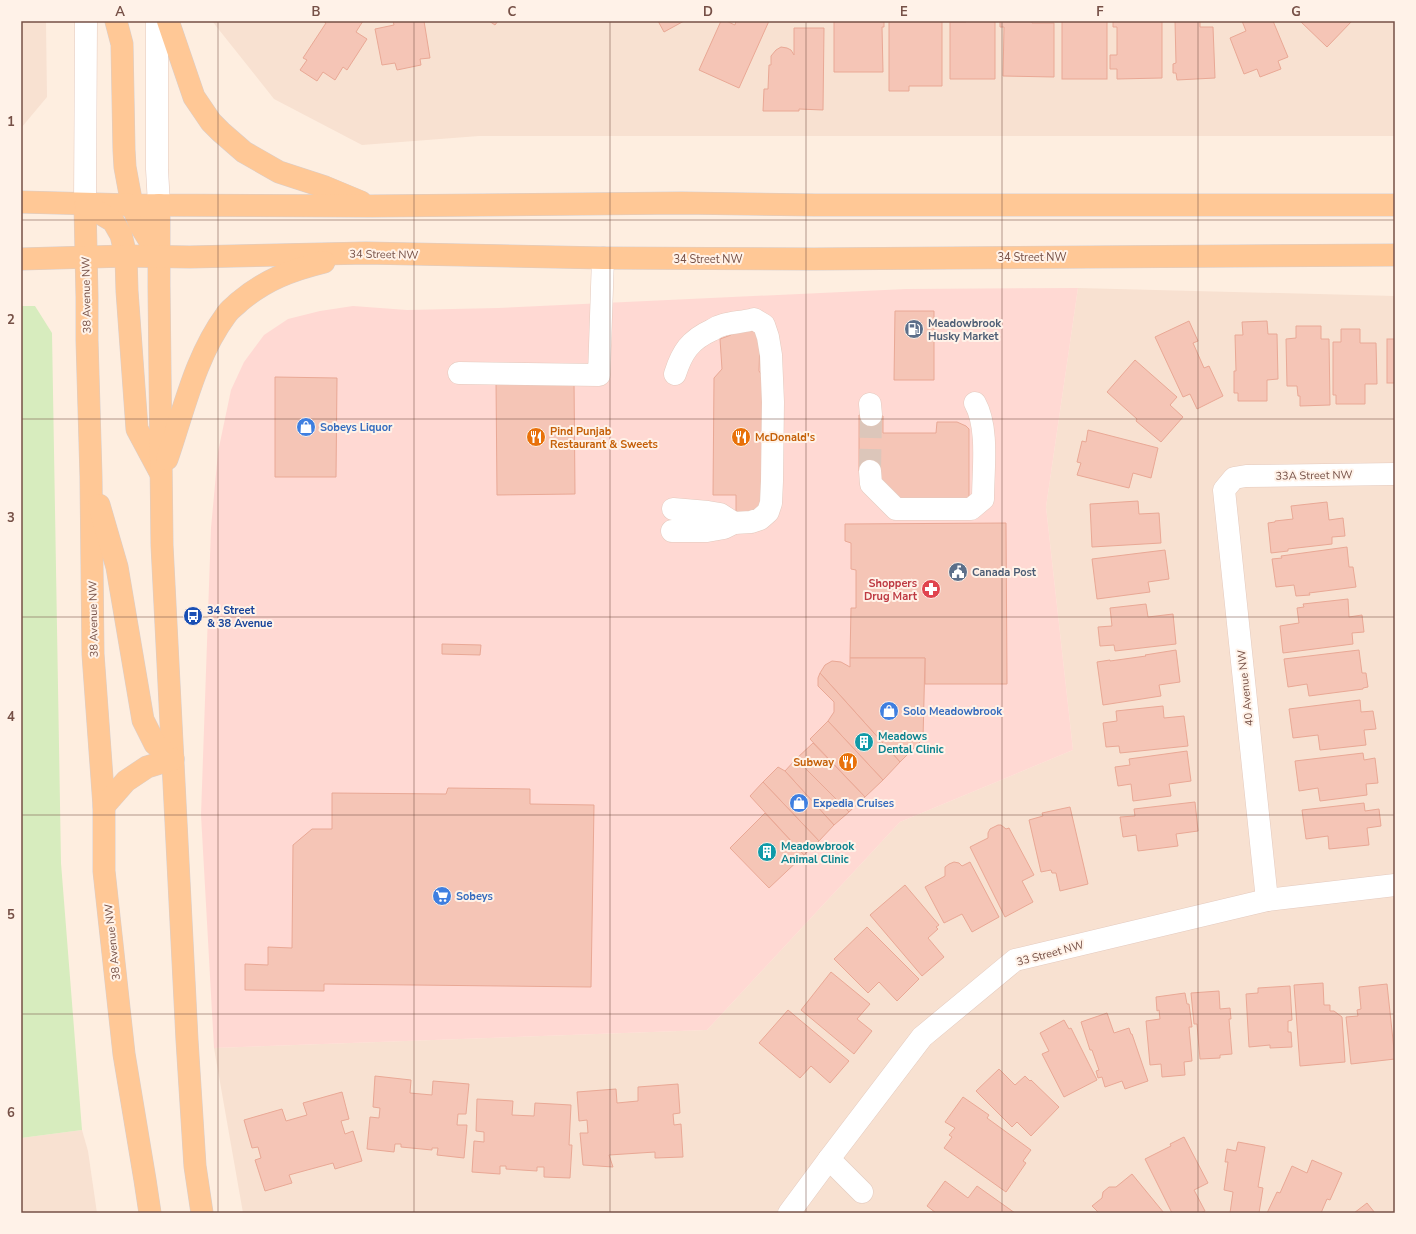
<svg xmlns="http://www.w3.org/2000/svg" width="1416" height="1234" font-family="'Nunito Sans',sans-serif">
  <rect width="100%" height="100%" fill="#feeee0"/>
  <g fill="#f8e1d1">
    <path d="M21,21H46L47,97L21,128Z"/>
    <path d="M212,21H1395V136H479L362,145L274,99Z"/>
    <path d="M1078,288L1395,296V1213H243L214,1048L707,1030L900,822L1073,750L1046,507Z"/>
    <path d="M82,1130L88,1151L97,1213H21V1138Z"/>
  </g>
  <path fill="#ffd9d3" d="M1078,288L1046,507L1073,750L900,822L707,1030L214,1048L201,815L211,528L218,452L231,390L244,362L264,335L288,319L320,311L353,306L407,310L498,308L906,289Z"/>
  <path fill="#d7ecbe" d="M21,306H35L52,333L61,863L82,1130L21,1138Z"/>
  <g fill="#f5c5b6" stroke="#e9a895">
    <path d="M323,21H363L356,32L367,39L347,70L343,67L335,80L323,72L317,81L300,70L307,60L303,58L326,23Z"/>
    <path d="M393,21H424L430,58L420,59L421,65L397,70L395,63L382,65L375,29L394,25Z"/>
    <path d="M489,21H498L495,25Z"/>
    <path d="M658,21H684L664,32Z"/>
    <path d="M721,21H726L735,25L736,21H769L739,88L699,70Z"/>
    <path d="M835,21H884V27H882L883,72H834V22Z"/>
    <path d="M889,21H942V86H909V91H889Z"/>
    <path d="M966,21H995V79H950V22H966Z"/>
    <path d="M1000,21H1032V23H1054V77L1003,76L1004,27H1000Z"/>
    <rect x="1062" y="21" width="45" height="58"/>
    <path d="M1113,21H1162V78L1117,79V69H1110V55H1117V27H1113Z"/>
    <path d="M1175,21H1200V27H1213L1215,78L1177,80L1176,73H1173V64L1176,63Z"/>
    <path d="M1242,21H1273L1288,57L1278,61L1281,69L1260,77L1257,69L1244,74L1230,38L1246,31Z"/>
    <path d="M1300,21H1352L1327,47Z"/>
    <path d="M794,28H824L823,110L799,109V111H763L764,89H768L769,65H771V56L776,50L781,47L787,48L791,50L794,55Z"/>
    <path d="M895,311H934V380H894Z"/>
    <path d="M1189,321L1198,341L1193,343L1204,368L1209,366L1223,396L1197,409L1190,394L1183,397L1155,337Z"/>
    <path d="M1267,321L1268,334H1277L1278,379L1267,380V401H1238V393H1234V371H1236L1235,335H1243L1242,322Z"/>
    <path d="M1296,326H1321V339H1329L1330,405L1300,406V396H1298L1297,386H1287L1286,339L1296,338Z"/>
    <path d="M730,328L754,331L760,340L759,371L768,384L760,510L736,516V495H713L714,378L722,369L720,339L731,335Z"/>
    <path d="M1341,329H1360V343H1376L1377,384H1365V404H1336V395H1333V342H1341Z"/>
    <rect x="1387" y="339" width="8" height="44"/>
    <path d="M1135,360L1177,397L1170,405L1183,417L1161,442L1136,421L1137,419L1107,392Z"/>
    <path d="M275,377L337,378L336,477H275Z"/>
    <path d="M496,380H574L575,494L497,495Z"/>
    <path d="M859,415L883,416V433H936L937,422H957L966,426L969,429V503L895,505L879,486V471H859Z"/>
    <path d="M1088,430L1158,448L1151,478L1133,473L1129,488L1077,475L1081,463L1077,462L1082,441L1086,442Z"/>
    <path d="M1138,501L1139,514L1159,513L1161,543L1092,547L1090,504Z"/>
    <path d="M1327,502L1329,520L1343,518L1345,536L1332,537V544L1288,549V551L1271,553L1268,523L1275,522V521L1293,519L1291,506Z"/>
    <path d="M1006,523L1007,684H925V658H850L851,608H856V570L851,569V543L845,541V524Z"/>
    <path d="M1347,547L1349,567H1353L1356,587L1309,593L1310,595L1296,596L1294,585L1276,587L1272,559L1282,558L1281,556Z"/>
    <path d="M1165,550L1169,579L1148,582L1150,592L1097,599L1092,559Z"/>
    <path d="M1348,599L1349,617L1362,615L1364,632L1352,633L1353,644L1283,653L1280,626L1299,623L1297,608L1304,607L1303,604Z"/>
    <path d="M1146,604L1148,617L1173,614L1176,644L1115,651L1114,645L1100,646L1098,627L1112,626L1110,608Z"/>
    <path d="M442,644L481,645L480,655L442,654Z"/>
    <path d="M1176,650L1180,682L1159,685L1161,696L1103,705L1097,662L1110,660V661L1146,656L1145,655Z"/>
    <path d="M1359,650L1362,673H1366L1368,687L1363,688V689L1309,696L1307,684L1288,687L1284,659Z"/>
    <path d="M850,658H925L923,739L900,762L820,673L825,665L832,661L841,662L850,667Z"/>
    <path d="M820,673L900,762L883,780L828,721L834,712V702L818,686V678Z"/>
    <path d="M1360,700L1361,712L1373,711L1376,729L1364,730L1366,745L1320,750L1318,735L1293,738L1289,709Z"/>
    <path d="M1163,706L1164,718L1184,716L1188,746L1120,753L1119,746L1106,747L1103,723L1117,721L1116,711Z"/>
    <path d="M828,721L883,780L865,797L810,739Z"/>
    <path d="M813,743L865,797L849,812L796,759Z"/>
    <path d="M1187,751L1191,781L1169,784L1171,796L1133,801L1131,784L1118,786L1115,767L1130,765L1129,759Z"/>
    <path d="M1363,753L1364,760L1375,758L1378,783L1366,784L1367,795L1320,801L1318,788L1299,791L1295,761Z"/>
    <path d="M796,759L849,812L834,825L785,771Z"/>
    <path d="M778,767L785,771L834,825L819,841L763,782Z"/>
    <path d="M763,782L819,841L804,855L750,796Z"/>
    <path d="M448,788L530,789V804L594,805L591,987L324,984V991L245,990V964L268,965V947L292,948L293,845L312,829H332V793L446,794Z"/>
    <path d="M1195,802L1198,831L1176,834L1178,846L1138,851L1136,835L1123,837L1120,817L1135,816L1134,809Z"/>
    <path d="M1364,803L1365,811L1379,809L1381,826L1367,828L1369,845L1329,849L1328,836L1306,839L1302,810Z"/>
    <path d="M1070,807L1088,884L1060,891L1056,873H1052L1051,870L1041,872L1029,820L1043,816L1042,813Z"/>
    <path d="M765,813L804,855L769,888L730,848Z"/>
    <path d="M998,825H1001L1006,829L1009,828L1034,875L1022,881L1033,902L1005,917L970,847L988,838V833L990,829Z"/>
    <path d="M954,862L959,863L962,866L970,862L999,917L972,932L962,914L944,923L925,887L945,876V867L949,864Z"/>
    <path d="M905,885L939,925L936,927L938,929L928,938L944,957L922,976L870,915Z"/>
    <path d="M867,927L919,979L897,1001L879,982L868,993L834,959Z"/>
    <path d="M831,972L870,1004L857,1019L872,1031L854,1054L801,1010Z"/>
    <path d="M1323,983L1324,1005H1330V1011H1334L1342,1017L1345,1062L1300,1066L1294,985Z"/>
    <path d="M1387,984L1395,1059L1351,1064L1346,1017L1358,1016L1357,1010L1361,1009L1359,987Z"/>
    <path d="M1290,986L1292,1020L1288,1021V1032H1291L1292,1047L1270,1048V1045L1249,1047L1246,994L1258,993V988Z"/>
    <path d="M1219,991L1220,1009L1230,1008L1231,1019H1229L1232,1054L1220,1055V1058L1200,1059L1197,1024H1194L1191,993Z"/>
    <path d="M1185,993L1187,1004H1189L1192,1027H1189L1192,1061L1184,1062L1185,1075L1162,1077L1161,1064L1150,1065L1146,1021L1160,1019L1159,1010L1157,1011L1156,997Z"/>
    <path d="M788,1010L849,1061L830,1083L811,1066L800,1078L759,1043Z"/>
    <path d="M1107,1013L1114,1033L1129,1028L1131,1034H1132L1148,1081L1125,1089L1122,1081L1105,1087L1102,1077L1098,1078L1096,1071L1099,1070L1092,1050H1090L1081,1022Z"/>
    <path d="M1064,1020L1069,1029L1071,1028L1097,1080L1064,1097L1042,1054L1049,1051L1040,1033Z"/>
    <path d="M999,1069L1015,1085L1025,1076L1030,1081L1031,1080L1059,1107L1031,1136L1017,1122L1012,1127L976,1091Z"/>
    <path d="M375,1076L411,1080L410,1093L432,1095L433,1081L469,1084L466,1114H458L457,1125H467L464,1158L437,1155L438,1148H432V1150L401,1147V1144H395L394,1152L367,1149L370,1117L379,1118L380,1108L373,1107Z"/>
    <path d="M678,1084L680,1113L673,1114L674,1125L681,1124L683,1157L655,1158V1152L609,1155L613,1167L583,1165L580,1133H588L587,1120L579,1121L577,1092L616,1089L617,1103L638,1101V1087Z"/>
    <path d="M342,1092L349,1119L341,1121L345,1134L353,1131L362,1161L335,1169L333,1163L289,1175L292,1183L265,1191L255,1160L261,1158L258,1147L252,1148L244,1120L282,1109L286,1121L307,1115L303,1103Z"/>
    <path d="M963,1097L989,1115L987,1118L1031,1150L1023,1161L1026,1163L1006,1192L944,1148L952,1137L949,1135L955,1128L945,1122Z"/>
    <path d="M477,1099L513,1101L512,1115L534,1116L535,1103L571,1105L569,1145H572L570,1178L544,1177V1167H537V1171L506,1169V1166H500V1174L472,1172L474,1141L484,1142V1132L476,1131Z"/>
    <path d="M1184,1137L1208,1183L1194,1190L1205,1211L1201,1213H1172L1145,1159L1171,1146L1170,1144Z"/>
    <path d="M1238,1142L1265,1147L1258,1187L1263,1188L1259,1213H1230L1233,1192L1224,1190L1228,1162H1225L1227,1149L1236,1151Z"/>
    <path d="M1312,1160L1342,1173L1330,1200L1327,1199L1321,1213H1267L1277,1192L1280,1193L1292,1166L1307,1173Z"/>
    <path d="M1132,1174L1164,1213H1099L1092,1206L1102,1198L1103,1192L1109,1187H1116Z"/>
    <path d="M945,1181L968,1198L977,1186L1015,1213H936L927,1206Z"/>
    <path d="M1367,1203L1375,1213H1354Z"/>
  </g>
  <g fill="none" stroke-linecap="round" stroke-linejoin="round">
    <path stroke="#dcc6ba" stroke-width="22" stroke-dasharray="22 11" stroke-linecap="butt" d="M870,471L871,415"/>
    <defs>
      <g id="minor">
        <path d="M157,21V169L159,205"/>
        <path d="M85,205L86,21"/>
        <path d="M459,373L599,375L603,258"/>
        <path d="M870,404L871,415"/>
        <path d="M870,471L871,484L896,509H971L983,499C983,470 989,428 975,403"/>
        <path d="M673,509L708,512L720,514L734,523"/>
        <path d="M672,531H707L724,528L734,523L751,522L760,519L768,512L771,503L772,481L773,402L771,355L768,337L764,325L754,319C744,322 733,322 723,325C719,326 715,328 712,330C690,340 682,352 675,374"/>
        <path d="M1267,900L1224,490L1234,478L1246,476L1395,474"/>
        <path d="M829,1159L862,1192"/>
        <path d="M789,1213L829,1159L922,1037L1015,960L1267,900L1395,885"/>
      </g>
      <g id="major">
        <path d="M116,21L122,44L124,150L125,167L132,205L140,225L159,256"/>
        <path d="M168,21L194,97L211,122L221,132L244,152L279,172L325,187L361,202"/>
        <path d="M21,202L132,205L371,206L682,203L815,205H1395"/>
        <path d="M85,205L87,297V340L91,477L93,654L104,806V871L124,1054L145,1180L150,1213"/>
        <path d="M86,205L113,221L121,235L126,256L127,291L137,429L160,472"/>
        <path d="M159,205V286L162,545L187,1040L195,1166L202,1213"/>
        <path d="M21,259L126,256L190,257L366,253L603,258L814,259L1395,255"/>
        <path d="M167,459C184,410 195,357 226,315C229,310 235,306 239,302C265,280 291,270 324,262"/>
        <path d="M99,505L117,567L143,720L155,744L173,759"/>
        <path d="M104,806L126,781L147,767L173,759"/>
      </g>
    </defs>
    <use href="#minor" stroke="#e4cabe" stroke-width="23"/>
    <use href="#major" stroke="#d9cecb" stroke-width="23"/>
    <use href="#minor" stroke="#fff" stroke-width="22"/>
    <use href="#major" stroke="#ffc896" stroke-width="22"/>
  </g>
  <path fill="none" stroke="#765046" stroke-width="1" stroke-opacity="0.55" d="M218,21V1213M414,21V1213M610,21V1213M806,21V1213M1002,21V1213M1198,21V1213M21,220H1395M21,419H1395M21,617H1395M21,815H1395M21,1014H1395"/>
  <defs>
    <symbol id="fuel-disc" viewBox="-11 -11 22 22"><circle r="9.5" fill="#5c6f8a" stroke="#fff2e8"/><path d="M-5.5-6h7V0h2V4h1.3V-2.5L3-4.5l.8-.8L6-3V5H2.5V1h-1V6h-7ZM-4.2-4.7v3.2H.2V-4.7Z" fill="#fff"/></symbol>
    <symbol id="shop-disc" viewBox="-11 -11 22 22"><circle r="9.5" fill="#3f7fe0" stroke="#fff2e8"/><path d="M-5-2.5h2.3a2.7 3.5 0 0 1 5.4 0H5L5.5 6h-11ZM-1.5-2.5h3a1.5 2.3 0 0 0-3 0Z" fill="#fff"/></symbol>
    <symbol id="restaurant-disc" viewBox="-11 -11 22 22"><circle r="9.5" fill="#e8710a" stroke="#fff2e8"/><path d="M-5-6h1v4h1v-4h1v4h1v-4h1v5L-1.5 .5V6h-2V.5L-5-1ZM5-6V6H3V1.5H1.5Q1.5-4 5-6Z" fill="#fff"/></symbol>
    <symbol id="civic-disc" viewBox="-11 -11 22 22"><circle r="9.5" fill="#5c6f8a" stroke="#fff2e8"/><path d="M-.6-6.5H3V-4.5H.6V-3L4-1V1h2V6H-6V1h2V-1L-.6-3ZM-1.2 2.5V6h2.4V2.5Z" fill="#fff"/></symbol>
    <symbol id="pharmacy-disc" viewBox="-11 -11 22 22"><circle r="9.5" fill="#e0444e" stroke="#fff2e8"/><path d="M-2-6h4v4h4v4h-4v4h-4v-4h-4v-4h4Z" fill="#fff"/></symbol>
    <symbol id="bus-disc" viewBox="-11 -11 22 22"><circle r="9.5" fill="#1a4fb4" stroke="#fff2e8"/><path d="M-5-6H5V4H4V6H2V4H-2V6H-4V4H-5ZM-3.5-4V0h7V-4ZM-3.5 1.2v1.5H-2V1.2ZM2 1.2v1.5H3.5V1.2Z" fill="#fff"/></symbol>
    <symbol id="building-disc" viewBox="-11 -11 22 22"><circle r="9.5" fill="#0f9aa8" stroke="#fff2e8"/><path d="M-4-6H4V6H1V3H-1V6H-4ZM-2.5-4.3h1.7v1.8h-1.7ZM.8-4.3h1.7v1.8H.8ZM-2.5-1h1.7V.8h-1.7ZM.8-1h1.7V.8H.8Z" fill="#fff"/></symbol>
    <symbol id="supermarket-disc" viewBox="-11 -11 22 22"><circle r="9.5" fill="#3f7fe0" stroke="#fff2e8"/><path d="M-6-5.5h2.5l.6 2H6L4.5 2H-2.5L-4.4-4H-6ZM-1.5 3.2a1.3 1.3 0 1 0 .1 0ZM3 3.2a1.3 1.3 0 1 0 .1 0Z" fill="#fff"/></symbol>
  </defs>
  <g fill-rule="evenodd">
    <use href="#fuel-disc" x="903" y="318" width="22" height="22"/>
    <use href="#shop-disc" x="295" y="416" width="22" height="22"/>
    <use href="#restaurant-disc" x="525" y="426" width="22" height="22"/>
    <use href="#restaurant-disc" x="730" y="426" width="22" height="22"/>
    <use href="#civic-disc" x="947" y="561" width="22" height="22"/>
    <use href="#pharmacy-disc" x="920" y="578" width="22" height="22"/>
    <use href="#bus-disc" x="182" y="605" width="22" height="22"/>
    <use href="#shop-disc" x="878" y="700" width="22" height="22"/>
    <use href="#building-disc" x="853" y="731" width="22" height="22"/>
    <use href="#restaurant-disc" x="837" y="751" width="22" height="22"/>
    <use href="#shop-disc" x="788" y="792" width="22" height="22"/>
    <use href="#building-disc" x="756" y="841" width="22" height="22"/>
    <use href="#supermarket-disc" x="431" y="885" width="22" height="22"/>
  </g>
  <g text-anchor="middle" stroke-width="4" stroke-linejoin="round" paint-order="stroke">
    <g font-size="11" fill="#765046" stroke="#fff2e8">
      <text transform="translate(384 254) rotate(1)" y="4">34 Street NW</text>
      <text x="1032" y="261">34 Street NW</text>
      <text x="708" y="263">34 Street NW</text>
      <text transform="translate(86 295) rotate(-91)" y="4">38 Avenue NW</text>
      <text transform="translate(1314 475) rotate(-1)" y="4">33A Street NW</text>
      <text transform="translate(93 619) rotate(-91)" y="4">38 Avenue NW</text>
      <text transform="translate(1245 688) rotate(-96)" y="4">40 Avenue NW</text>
      <text transform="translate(112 942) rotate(-96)" y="4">38 Avenue NW</text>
      <text transform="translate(1050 953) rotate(-15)" y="4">33 Street NW</text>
    </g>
    <g font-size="11" font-weight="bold" fill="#4e5e75" stroke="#fff2e8" text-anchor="start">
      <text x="928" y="327">Meadowbrook<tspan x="928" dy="13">Husky Market</tspan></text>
      <text x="972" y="576">Canada Post</text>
    </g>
    <g font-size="11" font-weight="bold" fill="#366cbe" stroke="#fff2e8" text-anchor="start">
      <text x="320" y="431">Sobeys Liquor</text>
      <text x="903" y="715">Solo Meadowbrook</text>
      <text x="813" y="807">Expedia Cruises</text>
      <text x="456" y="900">Sobeys</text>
    </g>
    <g font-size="11" font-weight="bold" fill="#c56008" stroke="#fff2e8" text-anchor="start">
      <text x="550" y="435">Pind Punjab<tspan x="550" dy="13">Restaurant &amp; Sweets</tspan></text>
      <text x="755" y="441">McDonald's</text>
      <text x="834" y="766" text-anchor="end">Subway</text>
    </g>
    <g font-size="11" font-weight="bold" fill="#be3a42" stroke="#fff2e8" text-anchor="end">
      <text x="917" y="587">Shoppers<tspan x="917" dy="13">Drug Mart</tspan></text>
    </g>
    <g font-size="11" font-weight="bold" fill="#164399" stroke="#fff2e8" text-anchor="start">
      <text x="207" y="614">34 Street<tspan x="207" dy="13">&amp; 38 Avenue</tspan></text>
    </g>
    <g font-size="11" font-weight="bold" fill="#0d838f" stroke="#fff2e8" text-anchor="start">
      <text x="878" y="740">Meadows<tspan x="878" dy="13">Dental Clinic</tspan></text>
      <text x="781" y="850">Meadowbrook<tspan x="781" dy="13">Animal Clinic</tspan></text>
    </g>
  </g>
  <rect width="1416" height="1234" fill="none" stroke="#fff2e8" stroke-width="44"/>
  <rect x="22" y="22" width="1372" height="1190" fill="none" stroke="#765046" stroke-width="1.5"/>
  <g font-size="13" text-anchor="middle" font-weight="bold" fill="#765046">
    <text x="120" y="16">A</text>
    <text x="316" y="16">B</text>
    <text x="512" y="16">C</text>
    <text x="708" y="16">D</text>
    <text x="904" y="16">E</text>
    <text x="1100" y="16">F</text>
    <text x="1296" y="16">G</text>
    <text x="11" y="126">1</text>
    <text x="11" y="324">2</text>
    <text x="11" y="522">3</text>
    <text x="11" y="721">4</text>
    <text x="11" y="919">5</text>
    <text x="11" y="1117">6</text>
  </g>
</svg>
